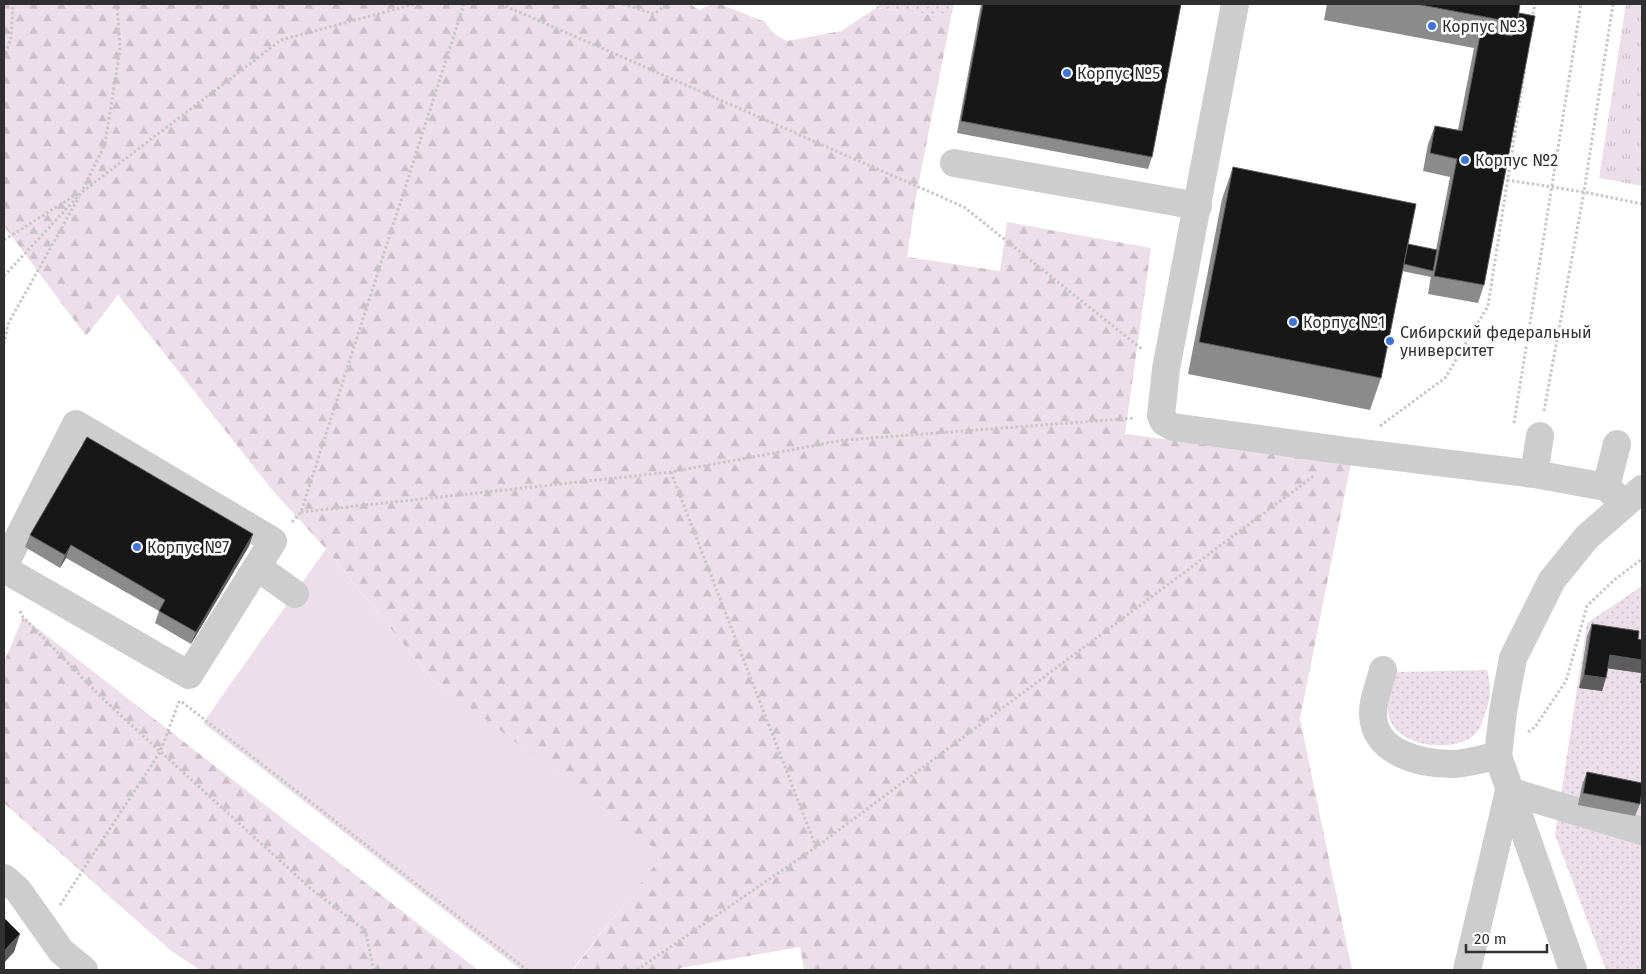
<svg xmlns="http://www.w3.org/2000/svg" width="1646" height="974" font-family="'Fira Sans',sans-serif">
  <defs>
    <pattern id="grass-dots" width="8" height="8" patternUnits="userSpaceOnUse" patternTransform="scale(1.25)"><rect width="8" height="8" fill="#ecdfe9"/><path d="M2 2h.1M6 6h.1" fill="none" stroke="#cbc0c8" stroke-width="1.8" stroke-linecap="round"/></pattern>
    <pattern id="forest-firs" width="22" height="20" patternUnits="userSpaceOnUse" patternTransform="scale(1.25)"><rect width="22" height="20" fill="#ecdfe9"/><path d="M5 1l3.5 6h-7zM16 11l3.5 6h-7z" fill="#cbc0c8"/></pattern>
    <pattern id="park-tufts" width="24" height="20" patternUnits="userSpaceOnUse" patternTransform="scale(1.25)"><rect width="24" height="20" fill="#ecdfe9"/><path d="M3 7l-1-3M5 7V3M7 7l1-3M15 17l-1-3M17 17v-4M19 17l1-3" fill="none" stroke="#cbc0c8"/></pattern>
  </defs>
  <rect width="100%" height="100%" fill="#fff"/>
  <g fill="url(#grass-dots)">
    <path d="M879,4H954L951,17L876,8Z"/>
    <path d="M1642,586V970H1606L1555,835L1587,623Z"/>
    <path d="M1487,670C1491,685 1491,699 1485,714C1483,719 1481,728 1477,732C1457,756 1392,747 1388,713C1387,700 1392,685 1396,672Z"/>
  </g>
  <g fill="url(#forest-firs)">
    <path d="M4,4H690L699,10L712,4H720L765,22L773,33L787,41L841,31L876,8L951,17L915,202L907,257L1000,271L1007,222L1151,248L1125,434L1351,463L1300,719L1352,970H804L800,947L681,968L678,970H573L662,855L430,677L326,549L273,491L118,295L86,336L4,226Z"/>
    <path d="M23,617L478,970H200L170,950L4,803V662Z"/>
  </g>
  <path fill="url(#park-tufts)" d="M1626,4H1642V186L1599,178Z"/>
  <path fill="#ecdfe9" d="M326,549L430,677L663,855L572,970H521L203,723Z"/>
  <g fill="none" stroke-linecap="round" stroke-linejoin="round">
    <g stroke="#c7c7c7" stroke-width="3" stroke-dasharray="2.5 2.5" stroke-linecap="butt">
      <path d="M501,4L964,207L1143,350"/>
      <path d="M623,4L654,14L667,4"/>
      <path d="M1532,19L1535,4"/>
      <path d="M4,58L11,38L13,4"/>
      <path d="M1507,180L1584,192L1642,204"/>
      <path d="M83,189L105,144L120,49L117,4"/>
      <path d="M4,240L77,194"/>
      <path d="M4,276L82,192L281,40L415,4"/>
      <path d="M4,344L8,324L79,197"/>
      <path d="M1544,411L1584,192L1613,4"/>
      <path d="M1514,423L1581,4"/>
      <path d="M1380,426L1445,378L1488,306L1525,68"/>
      <path d="M671,472L816,847"/>
      <path d="M301,512L671,472L844,440L1135,418"/>
      <path d="M292,522L301,512L464,4"/>
      <path d="M20,611L23,617L105,701L310,888L365,930L374,970"/>
      <path d="M182,702L527,970"/>
      <path d="M1528,732L1535,727L1566,681L1587,606L1614,580L1642,559"/>
      <path d="M60,905L160,752L180,699"/>
      <path d="M637,970L816,847L1315,475"/>
    </g>
    <g stroke="#cdcdcd" stroke-width="28">
      <path d="M1235,4L1166,369L1161,416L1164,422L1173,427L1347,451L1534,474L1606,487L1624,503"/>
      <path d="M954,163L1198,206"/>
      <path d="M1534,474L1540,436"/>
      <path d="M1606,487L1617,444"/>
      <path d="M4,566L76,424L273,541L189,675L4,569"/>
      <path d="M257,567L295,594"/>
      <path d="M1383,670C1380,684 1372,701 1373,715C1374,753 1421,764 1452,764C1467,764 1483,758 1498,756"/>
      <path d="M4,878L18,890L61,951L84,970"/>
      <path d="M1467,970L1509,791L1642,831"/>
      <path d="M1573,970L1498,756L1503,712L1513,658L1552,580L1587,537L1642,489"/>
    </g>
  </g>
  <g fill="#8b8b8b">
    <path d="M981,4H1181L1152,157L1148,169L957,133Z"/>
    <path d="M1327,4H1520L1484,285L1478,303L1428,294L1431,276V277L1402,271L1381,378L1370,410L1188,374L1222,199L1233,167L1408,244L1436,250L1450,177L1423,171L1428,144L1435,126L1458,130L1474,48L1324,20Z"/>
    <path d="M253,534L249,546L191,644L155,623L159,611L66,558L60,568L25,547L30,535Z"/>
    <path d="M1592,624L1638,639L1642,640V683H1640L1641,673L1608,668L1602,691L1579,688L1587,636Z"/>
    <path d="M1587,772L1640,804L1635,816L1578,805L1582,785Z"/>
  </g>
  <g fill="#5d5d5d">
    <path d="M253,534L249,546L191,644L196,632Z"/>
    <path d="M71,545L66,558L60,568L65,555Z"/>
    <path d="M1610,655L1642,660V669L1641,673L1605,668Z"/>
    <path d="M1584,675L1606,678L1602,691L1579,688Z"/>
    <path d="M1642,676V683H1640Z"/>
    <path d="M20,934L14,952L4,963V951Z"/>
  </g>
  <g fill="#171717" stroke="#5d5d5d">
    <path d="M983,4H1181L1152,157L961,121Z"/>
    <path d="M1416,4H1520L1517,23Z"/>
    <path d="M1519,13L1535,16L1484,285L1434,276L1457,159L1430,153L1435,126L1462,131L1481,30L1512,36L1517,23Z"/>
    <path d="M1233,167L1416,204L1381,378L1199,342Z"/>
    <path d="M1408,244L1437,250L1433,271L1404,264Z"/>
    <path d="M87,437L253,534L196,632L159,611L165,600L71,545L65,555L30,535Z"/>
    <path d="M1592,624L1639,631L1638,639L1642,640V660L1610,655L1606,678L1584,675Z"/>
    <path d="M1587,772L1642,783V791L1640,804L1583,793Z"/>
    <path d="M4,918L20,934L4,951Z"/>
  </g>
  <g fill="#3f74da" stroke="#fff" stroke-width="2">
    <circle cx="1432" cy="26" r="5"/>
    <circle cx="1067" cy="73" r="5"/>
    <circle cx="1465" cy="160" r="5"/>
    <circle cx="1293" cy="322" r="5"/>
    <circle cx="1390" cy="341" r="5"/>
    <circle cx="137" cy="547" r="5"/>
  </g>
  <g text-anchor="middle" stroke-width="5" stroke-linejoin="round" paint-order="stroke">
    <g font-size="16" fill="#303030" stroke="#fff" text-anchor="start">
      <text x="1442" y="32">Корпус №3</text>
      <text x="1077" y="79">Корпус №5</text>
      <text x="1475" y="166">Корпус №2</text>
      <text x="1303" y="328">Корпус №1</text>
      <text x="1400" y="338">Сибирский федеральный<tspan x="1400" dy="18">университет</tspan></text>
      <text x="147" y="553">Корпус №7</text>
    </g>
  </g>
  <rect width="1646" height="974" fill="none" stroke="#303030" stroke-width="10"/>
  <path d="M1466 944v8h81v-8" fill="none" stroke="#303030" stroke-width="2.5"/>
  <text x="1474" y="944" font-size="15" fill="#303030" stroke="#ffffff" stroke-width="4" paint-order="stroke">20 m</text>
</svg>
